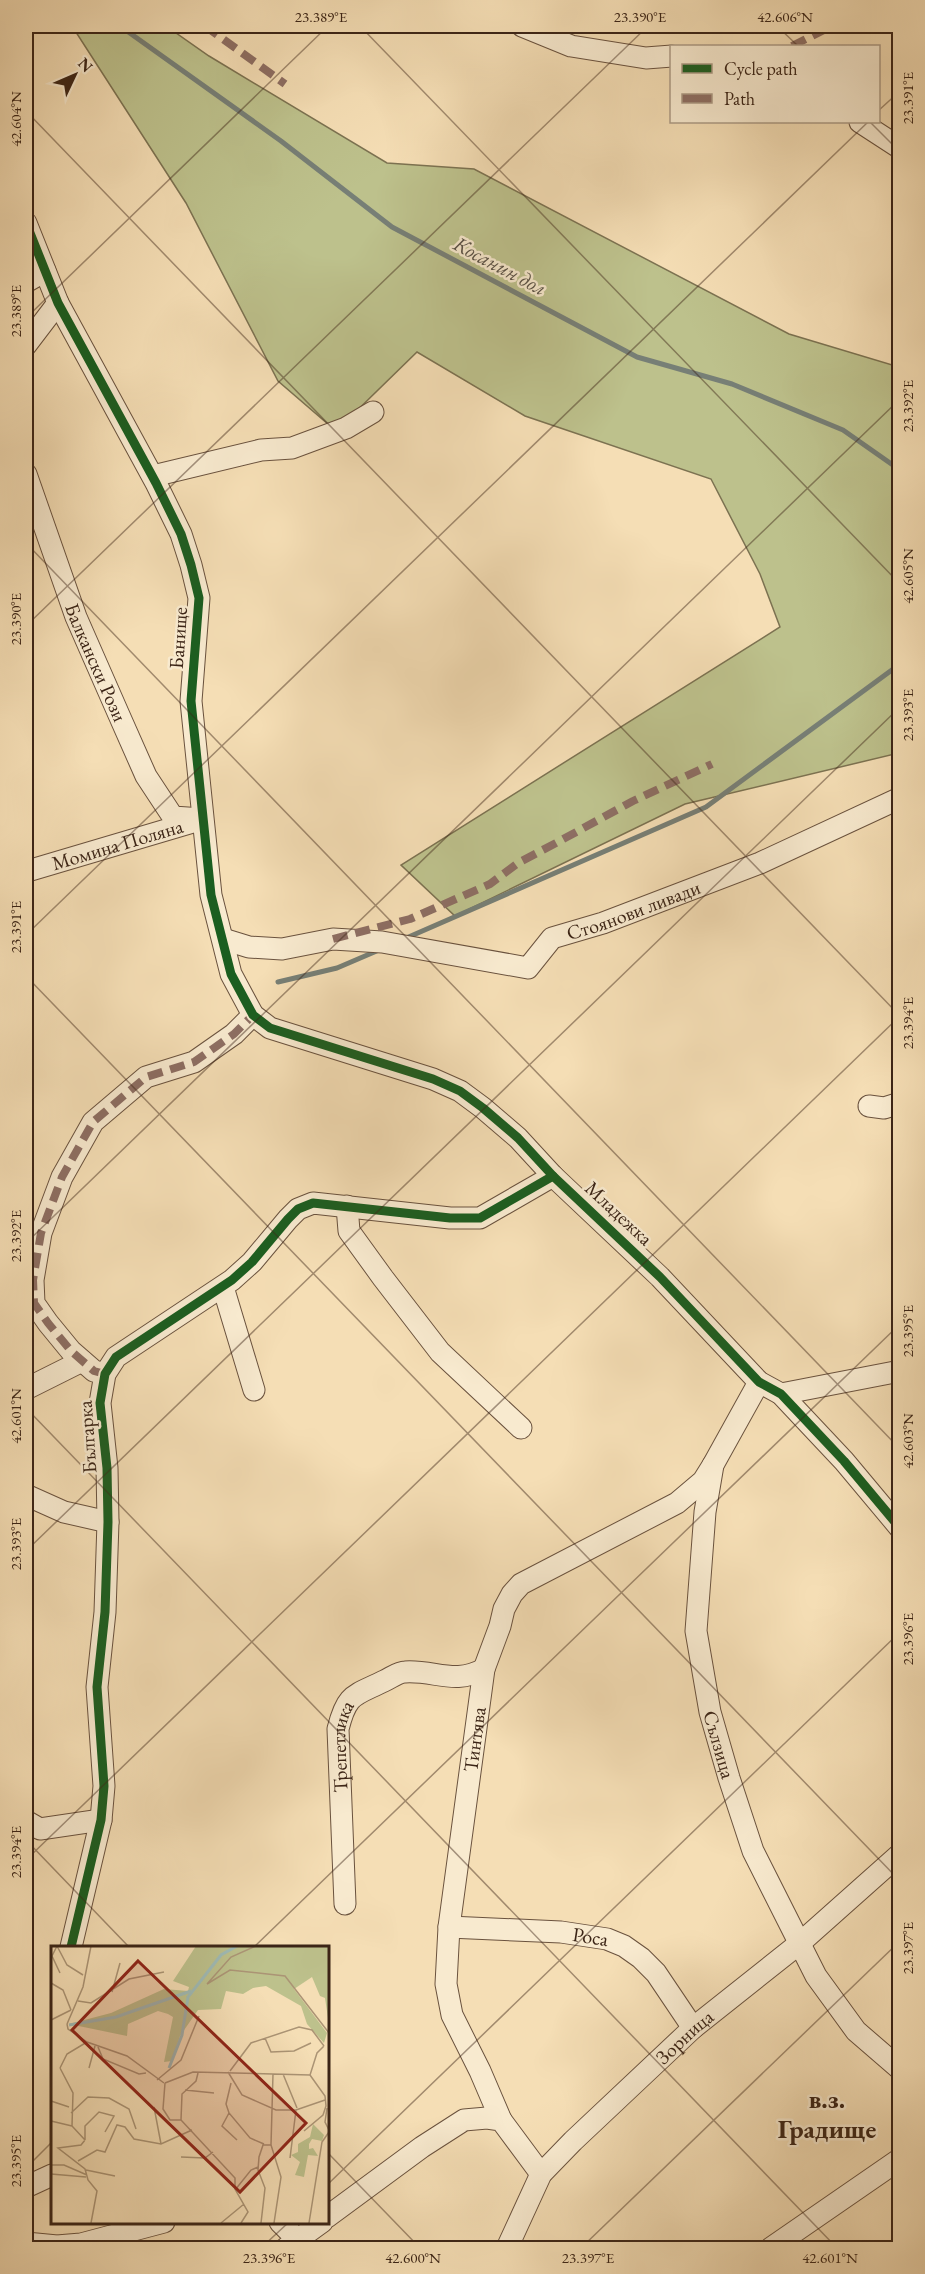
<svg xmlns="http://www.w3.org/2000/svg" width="925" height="2274" font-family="'EB Garamond',serif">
  <rect width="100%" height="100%" fill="#f5deb5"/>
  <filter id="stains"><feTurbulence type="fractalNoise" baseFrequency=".00333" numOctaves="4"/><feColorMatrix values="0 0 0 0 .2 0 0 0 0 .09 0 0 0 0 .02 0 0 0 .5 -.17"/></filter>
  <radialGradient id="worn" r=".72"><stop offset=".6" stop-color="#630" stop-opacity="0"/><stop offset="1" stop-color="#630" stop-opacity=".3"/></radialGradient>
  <path fill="#bdc18c" stroke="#7c7251" stroke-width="1.5" d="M72,26H166L209,56L387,163L474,169L789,334L899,367V753L685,804L455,916L401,865L780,627L760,574L711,479L525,416L417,352L336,431L278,381L186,203Z"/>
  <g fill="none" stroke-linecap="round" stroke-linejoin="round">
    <g stroke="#777f76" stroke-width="5">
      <path d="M120,26L281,141L392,227L637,357L732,384L843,430L900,470"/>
      <path d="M404,939L706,807L900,664"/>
      <path d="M278,982L337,968L379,950"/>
    </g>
    <defs>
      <g id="minor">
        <path d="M522,26L571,46L646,58L672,56"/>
        <path d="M860,122L900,148"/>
        <path d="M26,223L58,303L156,483L181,534L191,565L199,598L191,701L211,895L231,974L253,1015L270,1028L433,1079L460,1091L483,1108L518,1138L553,1176L660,1277L759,1382L781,1394L844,1461L900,1528"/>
        <path d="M26,282L45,271"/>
        <path d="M26,345L58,303"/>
        <path id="s1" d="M26,474L76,617L119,715L146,776L173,817L202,819"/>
        <path d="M153,476L261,450L292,448L346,428L373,412"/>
        <path id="s2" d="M31,870L193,822"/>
        <path id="s3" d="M223,939L249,947L282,949L333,939L382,942L528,968L552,938L603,923L760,863L900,798"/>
        <path d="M869,1106L884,1108L900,1103"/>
        <path d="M347,1206L349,1231L383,1278L440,1352L521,1428"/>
        <path d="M223,1287L254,1390"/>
        <path d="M105,1374L94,1371L71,1351L48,1323L34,1303L33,1280L41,1233L62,1177L93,1122L146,1077L194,1062L234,1034L253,1015"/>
        <path id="s4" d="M759,1382L713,1465L705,1512L696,1631L710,1712L729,1778L753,1851L816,1976L856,2031L900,2069"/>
        <path d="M26,1389L82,1361"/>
        <path d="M781,1394L900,1371"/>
        <path d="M26,1495L64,1512L108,1522"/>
        <path d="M26,1821L40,1829L101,1820"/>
        <path id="s5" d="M345,1904L338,1729C347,1693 354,1696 384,1681C391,1678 398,1672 405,1672C435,1670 455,1685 484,1669"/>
        <path id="s6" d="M449,1927L561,1932L607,1939L624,1946L641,1958L656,1973L693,2028"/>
        <path d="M71,1947L101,1820L104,1786L97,1687L105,1612L108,1522L107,1468L100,1403L105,1374L116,1357L232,1280L252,1262L288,1219L298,1209L313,1203L450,1218H480L553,1176"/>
        <path id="s7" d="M501,2120L480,2071L452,2015L446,1984L449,1927L484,1669L500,1626L504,1609L512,1594L521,1584L677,1503L703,1481L713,1465"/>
        <path d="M26,2187L52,2175"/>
        <path d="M327,2217L422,2147L464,2120L487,2118L501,2120L541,2174"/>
        <path d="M280,2222L298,2240"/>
        <path d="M26,2243L57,2246L81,2244L164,2222"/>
        <path d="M286,2248L322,2222"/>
        <path id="s8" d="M507,2248L541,2174L573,2141L693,2028L800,1943L900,1854"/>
        <path d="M771,2248L900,2159"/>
      </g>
    </defs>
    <use href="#minor" stroke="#6a523e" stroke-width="23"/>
    <use href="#minor" stroke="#f8eacf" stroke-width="21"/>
    <g stroke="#8d6e63" stroke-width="8" stroke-dasharray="15 8" stroke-linecap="butt">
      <path d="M205,26L285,84"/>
      <path d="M792,46L832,26"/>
      <path d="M333,939L410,919L490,884L518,863L556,843L633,801L712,764"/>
      <path d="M105,1374L94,1371L71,1351L48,1323L34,1303L33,1280L41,1233L62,1177L93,1122L146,1077L194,1062L234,1034L253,1015"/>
    </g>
    <defs>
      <g id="cycleway">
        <path d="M26,223L58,303L156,483L181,534L191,565L199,598L191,701L211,895L231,974L253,1015L270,1028L433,1079L460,1091L483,1108L518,1138L553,1176L660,1277L759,1382L781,1394L844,1461L900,1528"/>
        <path d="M71,1947L101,1820L104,1786L97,1687L105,1612L108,1522L107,1468L100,1403L105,1374L116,1357L232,1280L252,1262L288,1219L298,1209L313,1203L450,1218H480L553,1176"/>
      </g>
    </defs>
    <use href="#cycleway" stroke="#f8eacf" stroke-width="13"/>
    <use href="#cycleway" stroke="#1b5e20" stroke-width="9"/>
  </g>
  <path fill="none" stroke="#3b2416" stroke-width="1.5" stroke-opacity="0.45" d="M360,26L900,584M777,26L798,46M26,111L900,1016M878,111L900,91M870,122L900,152M26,318L328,26M26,543L900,1449M26,626L648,26M26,935L868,122M26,976L900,1881M26,1243L900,399M26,1408L837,2248M26,1551L900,707M26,1840L129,1947M26,1860L900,1016M254,1947L900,1324M327,2152L420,2248M26,2168L52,2142M327,2185L900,1632M261,2248L289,2222M581,2248L900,1941"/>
  <g text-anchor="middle" stroke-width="5" stroke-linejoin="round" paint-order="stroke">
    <g font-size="20" fill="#3b2416" stroke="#f8eacf">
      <text transform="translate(178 638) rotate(-86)" y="7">Банище</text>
      <text dy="7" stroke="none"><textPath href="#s1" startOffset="201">Балкански Рози</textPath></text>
      <text dy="7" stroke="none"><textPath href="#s2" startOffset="90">Момина Поляна</textPath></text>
      <text dy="7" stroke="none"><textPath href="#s3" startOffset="434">Стоянови ливади</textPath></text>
      <text transform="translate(619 1213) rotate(43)" y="7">Младежка</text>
      <text transform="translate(87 1437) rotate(-94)" y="7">Българка</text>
      <text dy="7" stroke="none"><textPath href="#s7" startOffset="394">Тинтява</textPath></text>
      <text dy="7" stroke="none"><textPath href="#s4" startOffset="378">Сълзица</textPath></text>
      <text dy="7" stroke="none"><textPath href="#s5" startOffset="158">Трепетлика</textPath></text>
      <text dy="7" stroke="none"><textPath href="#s6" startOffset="142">Роса</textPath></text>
      <text dy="7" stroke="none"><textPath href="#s8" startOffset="280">Зорница</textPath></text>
    </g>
    <g font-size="21" font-style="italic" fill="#595146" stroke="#f8eacf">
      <text transform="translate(500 266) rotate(28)" y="7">Косанин дол</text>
    </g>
    <g font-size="26" font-weight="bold" fill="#3b2416" stroke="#f8eacf">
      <text x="827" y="2108">в.з.<tspan x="827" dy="30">Градище</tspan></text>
    </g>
  </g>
  <g transform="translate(51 1946)">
    <rect width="278" height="278" fill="#f5deb5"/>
    <path d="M145,0H277V72L274,52L269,50L261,31L243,43L276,87L273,97L256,78L250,60L215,40L202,42L192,48L175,45L170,63L147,64L129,90L121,115L113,116L122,71L117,68L107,65L77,78L76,90L18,78L60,67L113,43L137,45L138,41L122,35ZM262,178L273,189L271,195L261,193L258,198V203L262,202L267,210L257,209L253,231L244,229L249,216L240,209L247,206V198L259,191Z" fill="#bdc18c"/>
    <path fill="none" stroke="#9fbbb6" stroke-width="3" d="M18,79L65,71L140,45M118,122L131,89L137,51L170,9L186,0"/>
    <path fill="none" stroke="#ab9475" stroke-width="1.5" d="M6,0L16,19L32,29M6,0L1,10L9,27M205,0L180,11L156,38L179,24L234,30L278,87M0,37L12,44L20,64M61,46L69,17M27,55L40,57L78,33L113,26M0,74L20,64M16,78L17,83L36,96L76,110L113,137M16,78L32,41L40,0M214,92L220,106L243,105L260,97M47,101L52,113L88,128L95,127M9,122L22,147L21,180L34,194M9,122L16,108L36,96M38,122L44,100M179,125L200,97L248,81L261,84L273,100M177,126L191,149L225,164H245L274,154M147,127L145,135L131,148L130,174L184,232V243L197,266L190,277M222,128L220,199L230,231L223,277M232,128L246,162M106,134L130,114L148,70M114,137L142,126L259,129M114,137L112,163L119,174H130M180,137L175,158L178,167L199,192L213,198M134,144L163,147M0,155L18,161M103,161L110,198M276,162L274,176L278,184M20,167L37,151L58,152L78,163L85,183M178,167L171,180L186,194M0,175L21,180M253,185L272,169L275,160L274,150L259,129L266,107L273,100M34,194L30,199L7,202L34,223L37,234L46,245L40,277M34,194V180L48,166L63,170L54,186M130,211L154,212L162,206M239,212L245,164M27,215L46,204L54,206L66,179L74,181L83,193L110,198L141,184M0,219H13L36,229M35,224L64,230M0,228L35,231M184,244L200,224L207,221M170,277L193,258M210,277L214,242L207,224L208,211L212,199H220M258,277L271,196L278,186"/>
    <path fill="#8f2418" fill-opacity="0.15" stroke="#8f2418" stroke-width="3" d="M87,15L255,177L189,246L21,84Z"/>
    <rect width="278" height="278" fill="none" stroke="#3b2416" stroke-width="3"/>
  </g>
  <rect width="925" height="2274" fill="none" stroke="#f5deb5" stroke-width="66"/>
  <rect x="670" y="45" width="210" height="78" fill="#f8eacf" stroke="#ac9b85" stroke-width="1.5"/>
  <rect x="682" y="64" width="30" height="9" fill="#1b5e20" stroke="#ac9b85" stroke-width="1.5"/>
  <text x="724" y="75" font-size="18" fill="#3b2416">Cycle path</text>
  <rect x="682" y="94" width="30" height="9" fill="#8d6e63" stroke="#ac9b85" stroke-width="1.5"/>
  <text x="724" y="105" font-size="18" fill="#3b2416">Path</text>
  <g transform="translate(75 75) rotate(46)" stroke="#f8eacf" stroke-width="4.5" paint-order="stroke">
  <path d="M0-4.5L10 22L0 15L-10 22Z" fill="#3b2416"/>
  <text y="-9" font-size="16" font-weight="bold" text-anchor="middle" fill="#3b2416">N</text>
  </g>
  <rect x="33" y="33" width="859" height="2208" fill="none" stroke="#3b2416" stroke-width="2"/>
  <g font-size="15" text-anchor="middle" fill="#3b2416">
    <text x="321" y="22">23.389°E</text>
    <text x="640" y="22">23.390°E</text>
    <text x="785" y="22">42.606°N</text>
    <text transform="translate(908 98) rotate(-90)" y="5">23.391°E</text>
    <text transform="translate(16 119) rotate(-90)" y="5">42.604°N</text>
    <text transform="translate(16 311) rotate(-90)" y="5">23.389°E</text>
    <text transform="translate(908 406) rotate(-90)" y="5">23.392°E</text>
    <text transform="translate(908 576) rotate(-90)" y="5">42.605°N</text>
    <text transform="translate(16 619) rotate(-90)" y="5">23.390°E</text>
    <text transform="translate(908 715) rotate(-90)" y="5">23.393°E</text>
    <text transform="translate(16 927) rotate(-90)" y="5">23.391°E</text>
    <text transform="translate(908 1023) rotate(-90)" y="5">23.394°E</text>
    <text transform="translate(16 1236) rotate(-90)" y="5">23.392°E</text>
    <text transform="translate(908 1331) rotate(-90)" y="5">23.395°E</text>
    <text transform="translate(16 1416) rotate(-90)" y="5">42.601°N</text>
    <text transform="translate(908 1441) rotate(-90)" y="5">42.603°N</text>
    <text transform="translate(16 1544) rotate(-90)" y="5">23.393°E</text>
    <text transform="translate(908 1639) rotate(-90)" y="5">23.396°E</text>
    <text transform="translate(16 1852) rotate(-90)" y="5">23.394°E</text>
    <text transform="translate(908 1948) rotate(-90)" y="5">23.397°E</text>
    <text transform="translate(16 2161) rotate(-90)" y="5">23.395°E</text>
    <text x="269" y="2263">23.396°E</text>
    <text x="413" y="2263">42.600°N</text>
    <text x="588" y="2263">23.397°E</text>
    <text x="830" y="2263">42.601°N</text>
  </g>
  <rect width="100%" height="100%" filter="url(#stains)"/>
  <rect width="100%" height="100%" fill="url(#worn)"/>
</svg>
